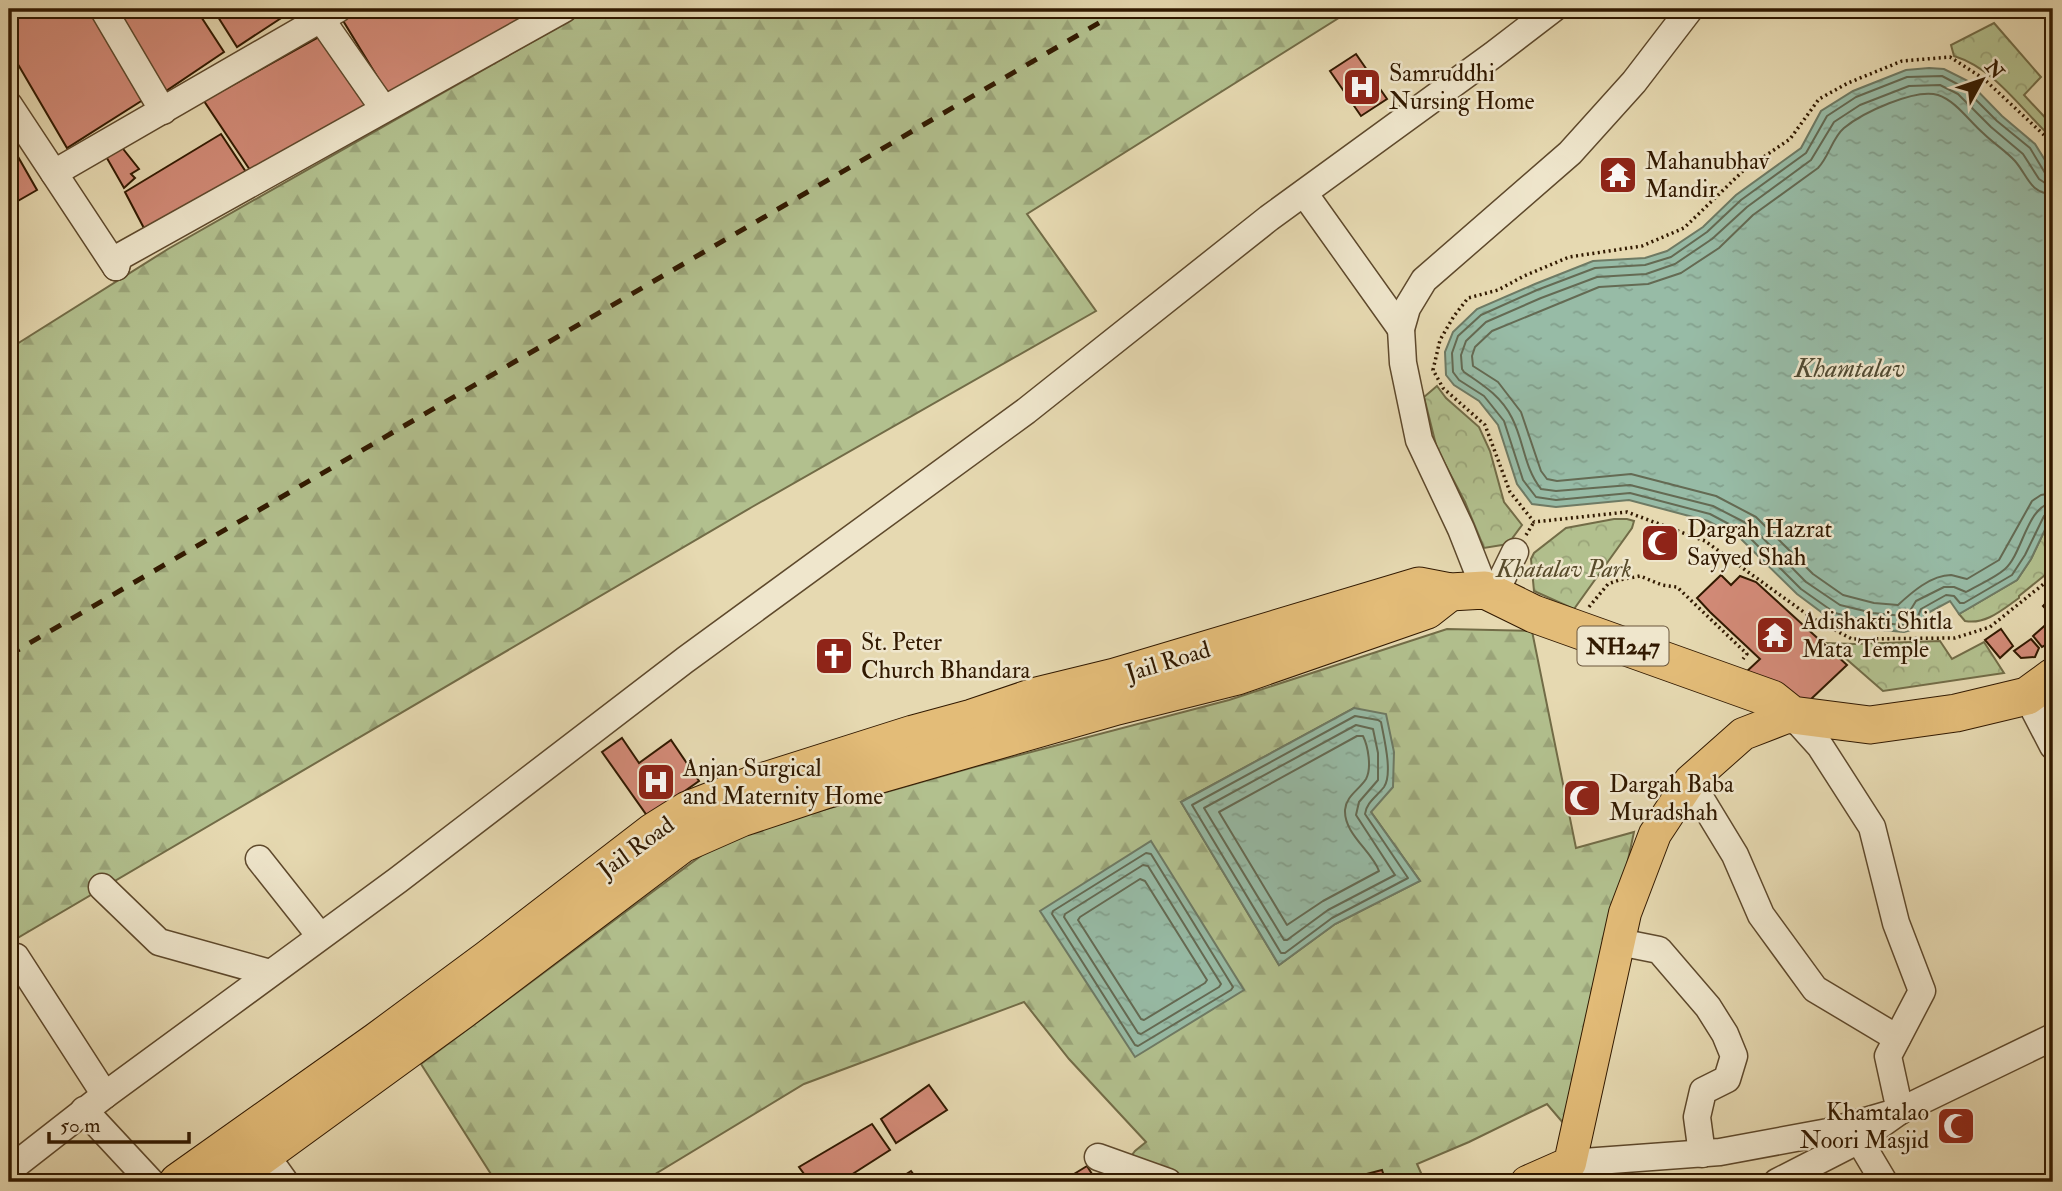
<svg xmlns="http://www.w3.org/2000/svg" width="2062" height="1191" font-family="'IM FELL Double Pica',serif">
  <defs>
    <pattern id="forest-firs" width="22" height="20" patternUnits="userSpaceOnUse" patternTransform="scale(1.75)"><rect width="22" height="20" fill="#b2c08e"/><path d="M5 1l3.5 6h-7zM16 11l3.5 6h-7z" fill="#9aa479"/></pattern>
    <pattern id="park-crowns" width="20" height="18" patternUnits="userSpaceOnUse" patternTransform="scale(1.75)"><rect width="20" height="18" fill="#b2c08e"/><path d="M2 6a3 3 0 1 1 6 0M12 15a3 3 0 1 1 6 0" fill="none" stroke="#9aa479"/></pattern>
    <pattern id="water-ripples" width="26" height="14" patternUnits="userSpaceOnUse" patternTransform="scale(1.75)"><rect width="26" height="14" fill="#97bba6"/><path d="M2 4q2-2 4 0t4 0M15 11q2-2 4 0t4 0" fill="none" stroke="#83a08d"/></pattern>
  </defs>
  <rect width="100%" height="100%" fill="#e6d9b1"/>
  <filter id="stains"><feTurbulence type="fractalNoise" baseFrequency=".00286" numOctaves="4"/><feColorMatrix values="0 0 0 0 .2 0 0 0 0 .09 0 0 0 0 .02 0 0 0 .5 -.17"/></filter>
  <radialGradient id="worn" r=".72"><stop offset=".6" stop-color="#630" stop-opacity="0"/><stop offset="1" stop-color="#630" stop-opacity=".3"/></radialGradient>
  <g fill="url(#forest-firs)" stroke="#726c47" stroke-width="2" fill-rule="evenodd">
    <path d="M590,9H1353L1027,214L1096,311L752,507L9,943V349L168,249Z"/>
    <path d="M1447,629L1532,631L1576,848L1634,832L1570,1131L1547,1104L1469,1142L1417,1164L1425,1182H1129L1123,1167L1135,1151L1146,1142L1069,1059L1024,1002L804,1084L642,1182H496L421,1064L725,838L974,767L1229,700ZM1354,708L1371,812L1420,881L1335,924L1279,965L1181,802Z"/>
  </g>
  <g fill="url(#park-crowns)" stroke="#726c47" stroke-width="2">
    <path d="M1994,23L2041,77L2024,95L2053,126V139C2022,111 1996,69 1954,56L1951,45Z"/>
    <path d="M1437,386L1446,398L1479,427L1490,451L1504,502L1522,525L1508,544L1484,548L1465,502L1437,449L1424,397Z"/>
    <path d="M2053,513V560L2045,575L2019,596V598C2003,609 1986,625 1965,621L1959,614L2017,580L2031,559Z"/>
    <path d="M1614,519H1627L1634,521L1632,528L1574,609L1534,591L1531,559L1534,553L1566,528Z"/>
    <path d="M1940,641L1952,659L1984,642L2004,673L1883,691L1828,643L1855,644Z"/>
  </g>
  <g fill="url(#water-ripples)" stroke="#6e7a64" stroke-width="2">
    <path d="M1929,68L1944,69L1968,81L2002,116L2035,144L2053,173V513L2031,559L2017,580L1959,614L1950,601L1924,615L1929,625L1904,632L1870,629L1832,620L1797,594L1740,538L1708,521L1629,500L1556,507L1532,504L1517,484L1498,425L1479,401L1454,385L1446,375L1445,352L1453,332L1477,309L1535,284L1593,261L1645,258L1667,251L1703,227L1736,195L1801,148L1821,111L1853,91L1906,70Z"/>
    <path d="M1354,708L1386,714L1394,752L1393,787L1371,812L1420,881L1335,924L1279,965L1181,802Z"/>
    <path d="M1151,841L1244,990L1135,1057L1040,911Z"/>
  </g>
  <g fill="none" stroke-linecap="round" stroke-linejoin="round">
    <g stroke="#646a53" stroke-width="2">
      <path d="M2053,175L2045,173L2030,148L1997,121L1963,87L1942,76L1907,77L1856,97L1827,116L1806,153L1741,200L1707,232L1671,257L1645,265L1595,268L1537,290L1481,315L1458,336L1452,353L1453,372L1459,380L1484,396L1504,421L1523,480L1536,497L1556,500L1630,493L1710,514L1744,532L1801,589L1835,613L1871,622L1903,625L1916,621L1921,609L1946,595L1954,596L1960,603H1964L2012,575L2025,555L2044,516L2053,512"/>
      <path d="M2053,184L2045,183L2039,179L2023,154L1991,127L1958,94L1940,85L1909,86L1860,105L1834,122L1811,160L1747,207L1712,239L1675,264L1646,274L1597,277L1541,298L1486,322L1466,341L1461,355L1462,369L1464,372C1483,385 1501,396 1512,418C1524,441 1524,468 1541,489L1556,491L1630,485L1713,506L1750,525L1806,582L1840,605L1873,613L1903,616L1908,614L1916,601L1944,587H1954L1966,592C1978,585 1995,578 2005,569C2023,553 2027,505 2053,503"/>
      <path d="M2053,194C2030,194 2028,176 2015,161C2006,151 1993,143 1983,133C1969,121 1956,101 1938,95C1915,88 1862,113 1844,128C1832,138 1829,157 1818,168L1753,215L1719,248L1681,273L1648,284L1599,287L1492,331L1475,347L1472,356L1473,366L1498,382L1521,412L1541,471L1547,479L1557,481L1631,474L1716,496L1756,517L1813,574L1843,595L1874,603L1898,605C1911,593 1931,575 1951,575C1956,576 1962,578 1967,579L1999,560L2032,501L2041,495L2053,493"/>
      <path d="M1355,716L1378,720L1381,722C1384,738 1393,774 1384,787C1377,796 1366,803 1365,814L1408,878L1332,918L1285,953H1281L1192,805Z"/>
      <path d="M1356,725L1373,729L1378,753V780L1359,802L1356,815L1395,875L1328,910L1287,940H1284L1204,808Z"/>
      <path d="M1357,736H1363C1368,746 1372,768 1366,779C1359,790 1346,796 1345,810C1344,834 1372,851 1379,871L1323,901L1287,925L1219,812Z"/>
      <path d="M1146,853L1151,854L1233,987L1231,990L1138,1046L1135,1045L1052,914L1053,911Z"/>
      <path d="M1143,865L1148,866L1221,984L1219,987L1141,1034L1138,1033L1064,917L1065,914Z"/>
      <path d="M1140,879L1145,881L1207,980L1205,983L1144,1020L1141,1019L1078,920L1080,917Z"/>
    </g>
  </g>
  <g fill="#d28a77" stroke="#311900" stroke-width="2">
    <path d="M10,9H89L146,98L67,148L9,49Z"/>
    <path d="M105,9H196L224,52L160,95Z"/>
    <path d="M213,9H295L237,47Z"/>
    <path d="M360,9H537L389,96L342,19Z"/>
    <path d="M328,32L373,104L250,170L204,101Z"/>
    <path d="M1356,54L1387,99L1361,116L1330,71Z"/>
    <path d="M221,134L246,172L146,232L125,192Z"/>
    <path d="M9,141L37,190L9,206Z"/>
    <path d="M120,145L139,169L131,174L135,178L124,188L104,153Z"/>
    <path d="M1721,575L1731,585L1740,576L1756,582L1847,665L1810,700L1803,701L1744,674L1760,659L1710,612L1697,598Z"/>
    <path d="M2053,596V617L2043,606Z"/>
    <path d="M2050,621L2053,625V641L2042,647L2033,636Z"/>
    <path d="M2001,629L2013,646L2000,658L1985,640Z"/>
    <path d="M2031,639L2039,648L2035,657L2021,658L2014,651Z"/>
    <path d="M622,738L639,763L671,740L699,781L648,817L602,752Z"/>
    <path d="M929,1085L947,1110L896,1143L881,1119Z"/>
    <path d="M872,1124L890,1150L840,1182H810L799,1167Z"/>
    <path d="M1087,1166L1097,1182H1061Z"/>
    <path d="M1382,1170L1386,1182H1336Z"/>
    <path d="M911,1171L919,1182H894Z"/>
  </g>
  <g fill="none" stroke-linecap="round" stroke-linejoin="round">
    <defs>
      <g id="minor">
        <path d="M103,9L163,111"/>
        <path d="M314,9L383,108"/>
        <path d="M9,105L116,267"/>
        <path d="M54,173L338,9"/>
        <path d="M1304,193L1401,329"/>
        <path d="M116,267L119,257L564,9"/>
        <path d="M1485,590L1461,529L1419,440L1403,363L1401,329L1407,308L1424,280L1570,153L1634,82L1690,9"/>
        <path d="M1494,595L1515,552"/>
        <path d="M2027,696L2053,746"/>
        <path d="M1690,781L1735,855L1761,915L1815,989L1897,1038"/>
        <path d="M259,859L320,936"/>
        <path d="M102,887L159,942L270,973"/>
        <path d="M1619,942L1659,950L1708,1007L1725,1034L1734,1056L1727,1079L1703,1091L1697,1117L1702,1154"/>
        <path d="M16,957L105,1095"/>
        <path d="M84,1110L151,1182"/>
        <path d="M1859,1140L1884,1182"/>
        <path d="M265,1154L285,1182"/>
        <path d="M1098,1157L1168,1182"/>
        <path d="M1570,1163L1720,1152L1828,1132L1900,1111L1888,1056L1922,991L1896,923L1872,827L1820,746L1792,715"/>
        <path d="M9,1170L105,1095L398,880L685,660L1026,411L1269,218L1493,55L1553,9"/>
        <path d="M1777,1182L1859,1140L1900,1111L2053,1037"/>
      </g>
      <path id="major" d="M1527,1182L1570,1163L1625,913L1655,834L1690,781L1743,734L1792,715"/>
      <g id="highway">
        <path d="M178,1182L377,1041L488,959L653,832L688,810L752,785L913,734L972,718L1037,696L1115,677L1419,586L1450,592L1485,590L1534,614L1772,699L1792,715L1870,725L1956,713L2027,696L2053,677"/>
        <path d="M226,1182L461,1011L682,844L741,818L825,790L1117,706L1237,676L1427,610L1450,592"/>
      </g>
    </defs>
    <use href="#minor" stroke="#5e492c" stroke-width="29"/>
    <use href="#major" stroke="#311900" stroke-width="34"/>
    <use href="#highway" stroke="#311900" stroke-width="39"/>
    <g stroke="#311900" stroke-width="3.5" stroke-dasharray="2 3.5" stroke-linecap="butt">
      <path d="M2053,149L2043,134L1984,79L1950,57L1902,61L1848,83L1819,99L1790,139L1743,171L1684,228L1642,246L1569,257L1524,276L1498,290L1468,298L1454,316L1440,340L1433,370L1443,388L1485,425L1510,492L1534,522L1627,512L1705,541L1812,618L1852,639L1955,638L1990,627L2046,582L2053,571"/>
      <path d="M1526,535L1534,522"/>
      <path d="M1589,607L1608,584L1619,580L1640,576L1662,585L1677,587L1747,654L1743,659"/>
    </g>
    <use href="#minor" stroke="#efe6cc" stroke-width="26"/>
    <use href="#major" stroke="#e3bc78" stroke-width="32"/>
    <use href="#highway" stroke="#e3bc78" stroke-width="37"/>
    <path stroke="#311900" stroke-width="5" stroke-dasharray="12 12" stroke-linecap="butt" d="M9,655L1123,9"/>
  </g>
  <defs>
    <symbol id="hospital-square" viewBox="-11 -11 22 22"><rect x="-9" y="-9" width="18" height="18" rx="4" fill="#8f2418" stroke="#efe6cc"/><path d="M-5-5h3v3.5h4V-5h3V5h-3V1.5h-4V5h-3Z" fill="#fff"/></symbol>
    <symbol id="temple-square" viewBox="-11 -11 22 22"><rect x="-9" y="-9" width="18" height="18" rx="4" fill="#8f2418" stroke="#efe6cc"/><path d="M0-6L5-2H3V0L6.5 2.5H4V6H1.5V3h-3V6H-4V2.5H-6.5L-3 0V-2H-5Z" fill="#fff"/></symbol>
    <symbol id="mosque-square" viewBox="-11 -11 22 22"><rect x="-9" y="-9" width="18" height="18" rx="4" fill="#8f2418" stroke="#efe6cc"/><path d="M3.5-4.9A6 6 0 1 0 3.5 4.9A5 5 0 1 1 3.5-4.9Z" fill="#fff"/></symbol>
    <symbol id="church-square" viewBox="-11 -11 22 22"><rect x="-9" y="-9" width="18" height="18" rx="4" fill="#8f2418" stroke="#efe6cc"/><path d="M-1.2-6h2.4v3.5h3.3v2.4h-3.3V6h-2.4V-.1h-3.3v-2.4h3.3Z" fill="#fff"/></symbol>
  </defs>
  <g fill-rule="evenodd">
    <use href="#hospital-square" x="1340" y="65" width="44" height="44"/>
    <use href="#temple-square" x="1596" y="153" width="44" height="44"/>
    <use href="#mosque-square" x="1638" y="521" width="44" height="44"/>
    <use href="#temple-square" x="1753" y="613" width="44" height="44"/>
    <use href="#church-square" x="812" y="634" width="44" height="44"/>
    <use href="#hospital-square" x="634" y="760" width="44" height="44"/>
    <use href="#mosque-square" x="1560" y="776" width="44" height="44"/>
    <use href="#mosque-square" x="1934" y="1104" width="44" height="44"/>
  </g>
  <g text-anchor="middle" stroke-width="5" stroke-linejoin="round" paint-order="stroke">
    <rect fill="#efe6cc" stroke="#6a563d" stroke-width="2" x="1577.5" y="626.5" width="91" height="39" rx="5"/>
    <g font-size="23" font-weight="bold" fill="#311900">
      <text x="1623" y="654">NH247</text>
    </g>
    <g font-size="24" fill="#311900" stroke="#efe6cc" text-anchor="start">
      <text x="1389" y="81">Samruddhi<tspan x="1389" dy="28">Nursing Home</tspan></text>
      <text x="1645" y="169">Mahanubhav<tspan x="1645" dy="28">Mandir</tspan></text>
      <text x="1687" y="537">Dargah Hazrat<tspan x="1687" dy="28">Sayyed Shah</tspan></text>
      <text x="1802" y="629">Adishakti Shitla<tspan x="1802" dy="28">Mata Temple</tspan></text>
      <text x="861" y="650">St. Peter<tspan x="861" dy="28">Church Bhandara</tspan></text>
      <text x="683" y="776">Anjan Surgical<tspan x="683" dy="28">and Maternity Home</tspan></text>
      <text x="1609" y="792">Dargah Baba<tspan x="1609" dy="28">Muradshah</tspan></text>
      <text x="1929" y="1120" text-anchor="end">Khamtalao<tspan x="1929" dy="28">Noori Masjid</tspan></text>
    </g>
    <g font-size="24" font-style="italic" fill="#584b2b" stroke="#efe6cc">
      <text x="1564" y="577">Khatalav Park</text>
    </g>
    <g font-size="24" fill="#311900" stroke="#efe6cc">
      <text transform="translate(1168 661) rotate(-17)" y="8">Jail Road</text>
      <text transform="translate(636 847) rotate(-36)" y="8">Jail Road</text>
    </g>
    <g font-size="26" font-style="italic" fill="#504a32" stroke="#efe6cc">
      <text x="1850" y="377">Khamtalav</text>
    </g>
  </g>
  <rect width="2062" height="1191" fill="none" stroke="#e6d9b1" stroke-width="35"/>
  <rect x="10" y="10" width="2041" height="1170" fill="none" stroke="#311900" stroke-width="3.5"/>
  <rect x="18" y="18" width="2027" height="1156" fill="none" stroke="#311900" stroke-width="2"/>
  <g transform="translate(1982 80) rotate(50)" stroke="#efe6cc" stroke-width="5" paint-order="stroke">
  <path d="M0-5L12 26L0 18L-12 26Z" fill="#311900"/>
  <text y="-10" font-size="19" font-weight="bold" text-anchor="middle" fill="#311900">N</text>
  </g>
  <path d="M49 1132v10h140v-10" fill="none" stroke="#311900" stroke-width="3.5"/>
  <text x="60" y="1132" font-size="21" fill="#311900" stroke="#efe6cc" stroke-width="5" paint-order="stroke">50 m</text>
  <rect width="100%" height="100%" filter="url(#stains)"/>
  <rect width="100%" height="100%" fill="url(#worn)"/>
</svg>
